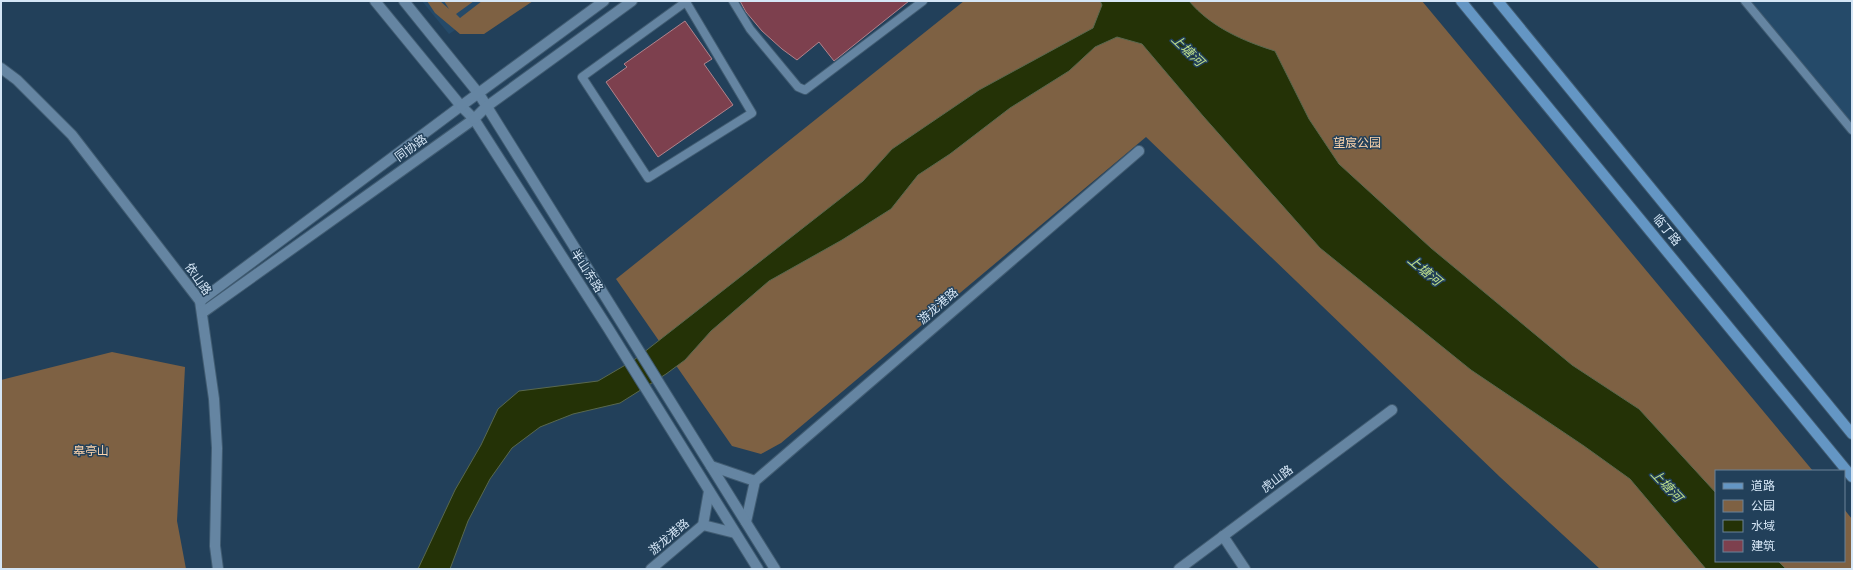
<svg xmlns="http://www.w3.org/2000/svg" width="1853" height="570" font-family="'Sofia Sans Condensed','Noto Sans SC',sans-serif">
  <rect width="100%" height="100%" fill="#22405a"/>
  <g fill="#254a69">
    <path d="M422,1H499L449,34Z"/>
    <path d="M1740,1H1852V127Z"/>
  </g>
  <g fill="#7e6143">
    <path d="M427,1H440L449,9L444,1H474L456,14L460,18L482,1H533L484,34H460L435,13Z"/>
    <path d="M964,1H1422L1813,471H1716V561H1844V509L1852,519V569H1600L1500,477L1146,137L781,443L761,454L732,446L616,279Z"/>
    <path d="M112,352L185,367L177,521L186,569H1V380Z"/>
  </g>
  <path fill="#243206" stroke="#59684e" d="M1100,1H1189C1211,27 1243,41 1275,51L1309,119L1339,164L1431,248L1572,365L1639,409L1716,493V561H1778L1786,569H1706L1630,479L1584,446L1471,370L1320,248L1203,116L1142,44L1117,37L1095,47L1069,71L1010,108L950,154L918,175L891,209L842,240L769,281L711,331L685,360L666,374L620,403L573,414L540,427L512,448L490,479L468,521L450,569H418L455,490L481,445L498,409L519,391L598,381L634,360L863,181L892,149L979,90L1093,28L1102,5Z"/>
  <g fill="#7d404e" stroke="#b1838c">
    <path d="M740,1H909L834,61L819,42L797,60L782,49L762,31L746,12Z"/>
    <path d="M685,21L712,59L704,64L733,105L658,157L606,82L627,67L624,64Z"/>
  </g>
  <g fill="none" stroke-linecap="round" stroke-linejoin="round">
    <defs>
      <g id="service">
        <path d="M733,1L750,29L798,87L805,90L923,1"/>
        <path d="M1745,1L1852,130"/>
        <path d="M686,2L752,113L648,178L582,77L687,1"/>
      </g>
      <g id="minor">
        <path d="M1,68L17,80L72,135L200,301L214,399L217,448L215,546L218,569"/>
        <path d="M711,466L755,481"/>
        <path d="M746,522L755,481L1139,151"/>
        <path d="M703,525L735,533"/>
        <path d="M651,569L703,525L709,491"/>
      </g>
      <g id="tertiary">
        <path d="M200,301L461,106"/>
        <path d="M202,313L474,119"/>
        <path d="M1223,536L1245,569"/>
        <path d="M1179,569L1392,410"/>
      </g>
      <g id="secondary">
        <path d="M375,1L461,106L474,119L608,328L758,569"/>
        <path d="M404,1L479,94L775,569"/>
        <path d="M461,106L604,1"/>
        <path d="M474,119L486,107L632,1"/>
      </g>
      <g id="primary">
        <path d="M1461,1L1852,477"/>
        <path d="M1498,1L1852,434"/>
      </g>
    </defs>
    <use href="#service" stroke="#415c72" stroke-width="10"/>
    <use href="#minor" stroke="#415c72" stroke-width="12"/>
    <use href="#tertiary" stroke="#415c72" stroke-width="12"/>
    <use href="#secondary" stroke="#415c72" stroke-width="12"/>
    <use href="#primary" stroke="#415c72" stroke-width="12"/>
    <use href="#service" stroke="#6585a2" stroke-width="8"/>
    <use href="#minor" stroke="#6585a2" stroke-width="10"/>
    <use href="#tertiary" stroke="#6585a2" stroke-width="10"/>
    <use href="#secondary" stroke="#6585a2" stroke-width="10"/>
    <use href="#primary" stroke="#6496c4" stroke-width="10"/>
  </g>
  <g text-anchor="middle" stroke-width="3" stroke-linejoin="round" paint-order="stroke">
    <g font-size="12" fill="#fcd4ac" stroke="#22405a">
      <text x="1357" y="147">望宸公园</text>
      <text x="91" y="455">皋亭山</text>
    </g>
    <g font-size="12" fill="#d5e6f6" stroke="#22405a">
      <text transform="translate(411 148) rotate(-36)" y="4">同协路</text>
      <text transform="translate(1667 230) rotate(51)" y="4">临丁路</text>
      <text transform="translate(587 271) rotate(57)" y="4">半山东路</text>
      <text transform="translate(198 279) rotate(55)" y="4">依山路</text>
      <text transform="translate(938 306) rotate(-41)" y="4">游龙港路</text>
      <text transform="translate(1277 479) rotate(-37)" y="4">虎山路</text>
      <text transform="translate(669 537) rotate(-40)" y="4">游龙港路</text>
    </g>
    <g font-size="13" font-style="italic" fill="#bdde8a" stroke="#22405a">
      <text transform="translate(1188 50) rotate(44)" y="5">上塘河</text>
      <text transform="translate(1425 270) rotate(40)" y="5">上塘河</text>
      <text transform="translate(1667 485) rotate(47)" y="5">上塘河</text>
    </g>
  </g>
  <rect width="1853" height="570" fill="none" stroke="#d5e6f6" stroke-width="4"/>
  <rect x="1715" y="470" width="130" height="92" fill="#22405a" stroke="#6a8298"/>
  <rect x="1723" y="483" width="20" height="6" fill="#6496c4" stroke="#6a8298"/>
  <text x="1751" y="490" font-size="12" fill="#d5e6f6">道路</text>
  <rect x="1723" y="500" width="20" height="12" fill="#7e6143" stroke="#6a8298"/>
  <text x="1751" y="510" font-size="12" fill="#d5e6f6">公园</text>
  <rect x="1723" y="520" width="20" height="12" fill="#243206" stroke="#6a8298"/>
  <text x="1751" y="530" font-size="12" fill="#d5e6f6">水域</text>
  <rect x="1723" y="540" width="20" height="12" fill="#7d404e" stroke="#6a8298"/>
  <text x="1751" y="550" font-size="12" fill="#d5e6f6">建筑</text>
</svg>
